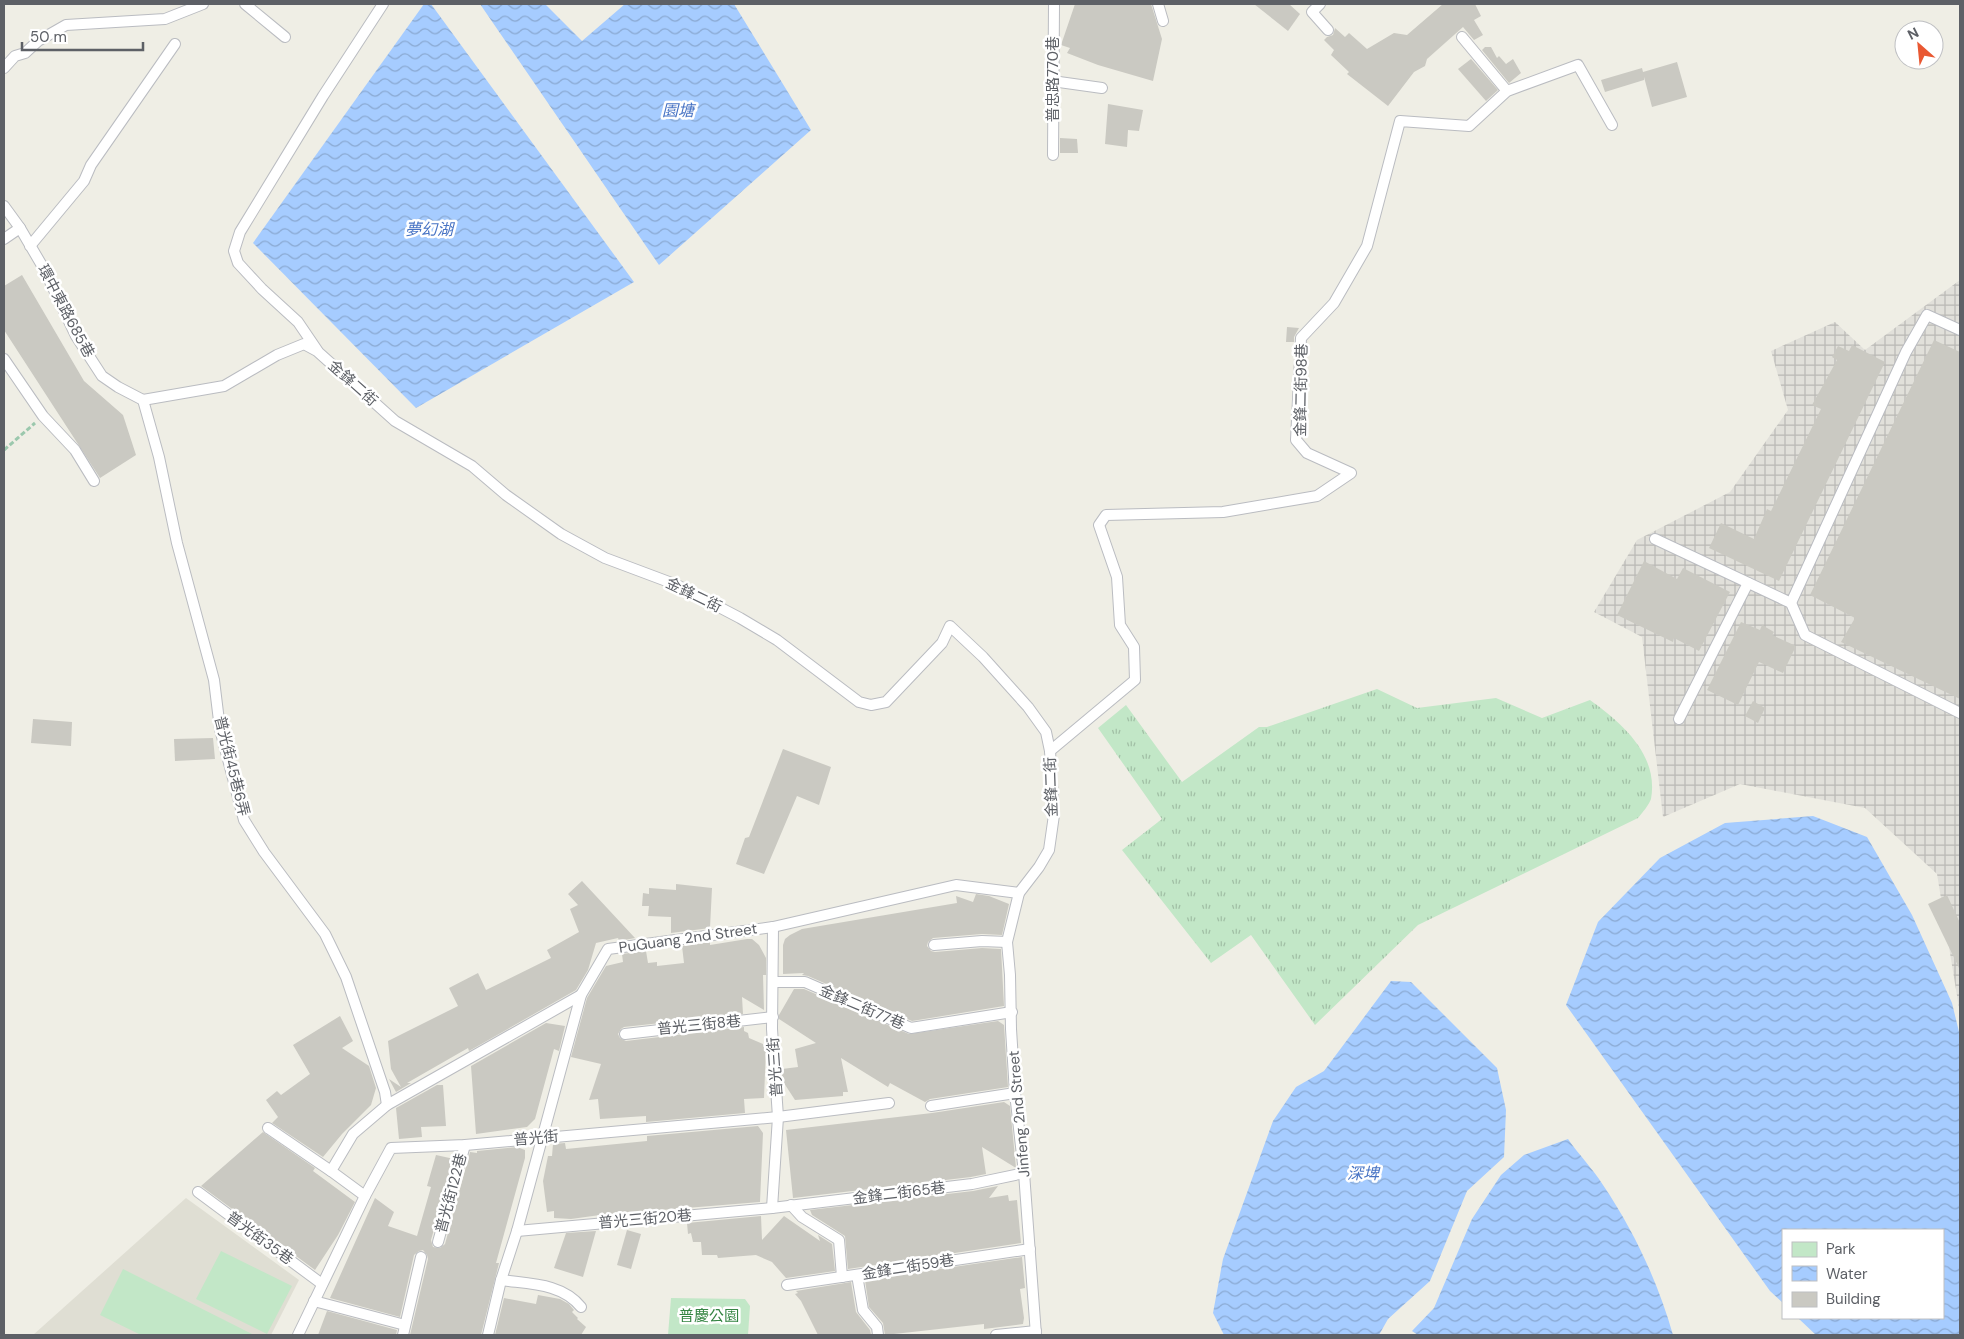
<svg xmlns="http://www.w3.org/2000/svg" width="1964" height="1339" font-family="'DM Sans','Noto Sans TC',sans-serif">
  <defs>
    <pattern id="industrial-grid" width="8" height="8" patternUnits="userSpaceOnUse" patternTransform="scale(1.25)"><rect width="8" height="8" fill="#e1e0da"/><path d="M0 4h8M4 0v8" fill="none" stroke="#bab9b5"/></pattern>
    <pattern id="grass-tufts" width="24" height="20" patternUnits="userSpaceOnUse" patternTransform="scale(1.25)"><rect width="24" height="20" fill="#c2e7c7"/><path d="M3 7l-1-3M5 7V3M7 7l1-3M15 17l-1-3M17 17v-4M19 17l1-3" fill="none" stroke="#a1bfa5"/></pattern>
    <pattern id="water-waves" width="16" height="10" patternUnits="userSpaceOnUse" patternTransform="scale(1.25)"><rect width="16" height="10" fill="#a6ccff"/><path d="M0 5q4-4 8 0t8 0" fill="none" stroke="#8aa9d2"/></pattern>
  </defs>
  <rect width="100%" height="100%" fill="#efeee5"/>
  <path fill="url(#industrial-grid)" d="M1960,280V1014L1937,874L1865,808L1740,784L1663,817L1642,637L1594,612L1637,540L1730,492L1788,410L1771,351L1835,322L1865,350Z"/>
  <path fill="#dfded3" d="M186,1198L299,1280L271,1335H33Z"/>
  <path fill="url(#grass-tufts)" d="M1377,689L1417,708L1496,698L1542,718L1590,700C1622,723 1659,755 1651,799C1649,805 1642,813 1638,818L1418,925L1315,1025L1251,935L1211,963L1122,850L1162,819L1098,728L1126,705L1182,782L1259,727H1267Z"/>
  <g fill="#c2e7c7">
    <path d="M221,1251L292,1286L267,1334L196,1299Z"/>
    <path d="M123,1269L254,1335H141L100,1315Z"/>
    <path d="M671,1298L745,1299L750,1306L748,1335H668Z"/>
  </g>
  <g fill="url(#water-waves)">
    <path d="M424,4H431L634,282L416,408L253,243Z"/>
    <path d="M480,4H545L582,41L625,4H734L811,130L659,265Z"/>
    <path d="M1813,816L1867,837L1912,915L1952,1003L1960,1036V1335H1816L1798,1318H1943V1230H1783V1303L1770,1291L1566,1005L1598,922L1660,858L1725,823Z"/>
    <path d="M1391,981L1411,982L1497,1068L1506,1110L1504,1157L1467,1191L1430,1281L1388,1319L1379,1335H1224L1213,1313L1223,1259L1273,1121L1296,1087L1324,1071Z"/>
    <path d="M1568,1139C1579,1155 1593,1169 1603,1185C1634,1231 1658,1282 1673,1335H1418L1412,1331L1434,1308L1472,1219L1501,1175L1524,1155Z"/>
  </g>
  <g fill="#cac9c2">
    <path d="M1075,4H1151L1162,39L1153,81L1098,65L1067,53L1070,48L1061,45Z"/>
    <path d="M1254,4H1289L1300,14L1288,31Z"/>
    <path d="M1443,4H1475L1481,16L1474,20L1483,35L1474,40L1463,27L1427,59L1425,66L1414,72L1388,106L1347,74L1349,72L1331,55L1334,50L1324,40L1327,37L1333,35L1335,28L1345,37L1349,33L1367,49L1394,33L1407,35Z"/>
    <path d="M1485,47H1491L1497,58L1499,56L1506,64L1513,59L1521,73L1509,83L1482,50Z"/>
    <path d="M1471,59L1498,90L1486,101L1458,69Z"/>
    <path d="M1677,62L1687,97L1652,107L1644,77V80L1605,92L1601,80L1642,68L1643,72Z"/>
    <path d="M1108,104L1143,110L1139,131L1128,130L1127,147L1105,144Z"/>
    <path d="M1060,138L1077,139L1078,153H1060Z"/>
    <path d="M22,275L84,381L123,415L136,455L100,478L4,330V286Z"/>
    <path d="M1287,327L1299,328L1294,337V342H1286Z"/>
    <path d="M1934,340L1960,352V699L1841,642L1855,618L1810,595Z"/>
    <path d="M1852,345L1885,362L1779,581L1709,548L1721,523L1754,539L1767,509L1771,511L1821,409L1812,405L1837,360L1832,357L1838,346L1849,351Z"/>
    <path d="M1644,561L1677,579L1683,568L1730,592L1699,651L1674,638L1673,642L1617,615Z"/>
    <path d="M1741,622L1760,630L1762,625L1774,632L1772,635L1796,646L1783,673L1759,662L1738,705L1707,690Z"/>
    <path d="M1753,701L1765,708L1758,723L1745,716Z"/>
    <path d="M33,719L72,722L71,746L31,743Z"/>
    <path d="M213,738L215,759L175,761L174,739Z"/>
    <path d="M783,749L831,767L819,805L797,796L764,874L736,864L745,838L749,837Z"/>
    <path d="M582,881L635,938L619,941L618,938L596,943L588,970L576,990L469,1051L468,1048L407,1083H411L396,1092L389,1079L401,1087L391,1069L388,1041L458,1006L449,988L478,973L486,990L551,958L547,950L579,932L570,909L578,905L568,894Z"/>
    <path d="M676,884L712,888L710,928L671,933V917L648,916L649,906H642L643,893L649,894V888L676,890Z"/>
    <path d="M976,894L989,896L1009,904L1002,935L982,934L933,938L928,942L927,946L931,951L935,952L982,948L1001,949L1004,1006L912,1021L808,976L802,975L804,973L783,974V945L785,939L790,935L802,929L957,903L956,896L973,902Z"/>
    <path d="M1947,895L1960,923V970L1928,904Z"/>
    <path d="M747,939H752L759,945L766,958V975H763L764,1010L742,997L743,1014L624,1027L621,1029L618,1034L620,1038L626,1041L744,1027V1031L748,1033L749,1038L763,1044L766,1048L764,1098L744,1099L745,1113L646,1122V1116L600,1119L598,1099L589,1100L601,1064L571,1057L587,998L606,966L623,962L622,954L646,951L648,963L657,962V966L684,963L682,946L710,942V945Z"/>
    <path d="M794,989H804L909,1034L998,1021L1004,1025L1008,1087L930,1099L925,1102L890,1083L888,1087L841,1058L848,1092H843V1096L795,1100L782,1080V1069L798,1067L795,1049L816,1043L779,1019V1015Z"/>
    <path d="M340,1016L353,1041L342,1048L369,1066L376,1088L371,1105L342,1134L323,1157L272,1123L278,1117L266,1100L277,1091L281,1095L310,1074L293,1045Z"/>
    <path d="M546,1023L565,1026L559,1051L554,1049L535,1119L527,1127L476,1134L471,1066Z"/>
    <path d="M437,1085H443L446,1126L421,1127L422,1137L399,1139L396,1108Z"/>
    <path d="M1004,1102L1010,1106L1016,1168L982,1147L986,1174L971,1177L793,1198L786,1130L932,1113Z"/>
    <path d="M758,1126L763,1133L760,1202L600,1215L571,1219L554,1218V1211L547,1212L543,1181L548,1156H552L553,1144L565,1143L566,1149L647,1141V1136Z"/>
    <path d="M263,1132L315,1168L313,1171L355,1202L338,1235L315,1270L201,1186Z"/>
    <path d="M517,1147L525,1150V1158L496,1263H499L481,1335H410L428,1259L427,1255L423,1250L419,1251L414,1255L400,1317L330,1298L375,1198L394,1212L388,1226L417,1236L431,1187L427,1186L436,1155L454,1159L431,1240L433,1247L440,1248L445,1244L470,1152L477,1153V1151Z"/>
    <path d="M998,1186L989,1198L1008,1195L1009,1201L1017,1200L1021,1243L848,1269L845,1236L812,1215L810,1210L973,1191Z"/>
    <path d="M761,1216L762,1240L784,1216L820,1241L818,1235L832,1244L835,1271L786,1278L772,1262L756,1255L718,1258L717,1255H702L701,1242H693L691,1233L688,1234L687,1223Z"/>
    <path d="M627,1230L641,1234L631,1269L617,1265Z"/>
    <path d="M596,1231L583,1277L554,1268L566,1233Z"/>
    <path d="M1022,1257L1025,1288L1020,1289L1024,1318L1023,1324L984,1329V1324L885,1335L883,1323L869,1307L865,1280Z"/>
    <path d="M851,1282L856,1312L870,1330L871,1335H818L801,1301L795,1294L798,1293L796,1291Z"/>
    <path d="M538,1295L560,1299L569,1304L574,1310L572,1312L578,1318L577,1319L586,1327L581,1335H495L504,1298L536,1304Z"/>
    <path d="M327,1311L397,1330L396,1335H318Z"/>
  </g>
  <g fill="none" stroke-linecap="round" stroke-linejoin="round">
    <defs>
      <g id="lane">
        <path d="M245,4L285,37"/>
        <path d="M1158,4L1163,21"/>
        <path d="M1320,4L1312,12L1328,30"/>
        <path d="M1462,37L1507,91"/>
        <path d="M4,68L15,56L25,53L38,41L66,25L165,19L203,4"/>
        <path d="M1052,81L1102,88"/>
        <path d="M1053,155L1054,4"/>
        <path d="M4,206L20,228L44,269L76,336L102,376L118,387L143,400"/>
        <path d="M4,239L20,228"/>
        <path d="M30,246L84,181L91,165L175,44"/>
        <path d="M317,350L298,322L262,289L238,263L234,251L240,232L323,96L383,4"/>
        <path d="M4,359L43,416L75,450L94,481"/>
        <path d="M143,400L224,386L277,355L304,344L317,351L395,421L472,466L506,495L561,534L605,558L677,585L740,618L777,640L859,702L871,705L886,702L942,643L950,626L983,657L1028,707L1046,732L1050,751L1054,815L1049,850L1039,867L1019,893L1007,942L1010,975L1011,1029L1015,1093L1024,1173L1036,1335"/>
        <path d="M143,400L159,457L177,543L214,680L220,729L244,820L264,852L325,934L346,977L385,1092L387,1105"/>
        <path d="M1655,539L1791,603L1805,635L1960,713"/>
        <path d="M1791,603L1906,352L1927,315L1960,330"/>
        <path d="M1679,719L1748,583"/>
        <path d="M1050,751L1135,680L1134,647L1120,625L1117,577L1099,525L1106,515L1223,512L1317,496L1351,473L1307,453L1296,440L1301,338L1334,303L1367,246L1400,121L1469,126L1507,91L1578,65L1612,125"/>
        <path d="M934,945L982,941L1007,942"/>
        <path d="M773,982H805L911,1028L1012,1012"/>
        <path d="M625,1034L773,1017"/>
        <path d="M931,1106L1015,1093"/>
        <path d="M268,1128L331,1171"/>
        <path d="M198,1192L322,1284"/>
        <path d="M365,1196L331,1171L353,1134L387,1105L581,995"/>
        <path d="M791,1205L802,1217L839,1240L842,1277"/>
        <path d="M772,1208L778,1117L772,1029L773,927"/>
        <path d="M517,1231L772,1208L972,1184L1024,1173"/>
        <path d="M438,1242L465,1145"/>
        <path d="M857,1275L863,1310L877,1327L878,1335"/>
        <path d="M501,1280C529,1284 562,1283 581,1307"/>
        <path d="M787,1285L1030,1249"/>
        <path d="M314,1301L405,1325"/>
        <path d="M298,1335L365,1196L391,1148L465,1145L778,1117L889,1103"/>
        <path d="M403,1335L421,1257"/>
        <path d="M488,1335L501,1280L517,1231L581,995L608,949L773,927L956,885L1019,893"/>
        <path d="M996,1335L1036,1331"/>
      </g>
    </defs>
    <use href="#lane" stroke="#babcc1" stroke-width="12"/>
    <path stroke="#9bc8ad" stroke-width="3" stroke-dasharray="5 2.5" stroke-linecap="butt" d="M4,450L35,423"/>
    <use href="#lane" stroke="#fff" stroke-width="10"/>
  </g>
  <g text-anchor="middle" stroke-width="5" stroke-linejoin="round" paint-order="stroke">
    <g font-size="15" fill="#5d6066" stroke="#fff">
      <text transform="translate(1053 79) rotate(-90)" y="5">普忠路770巷</text>
      <text transform="translate(66 311) rotate(62)" y="5">環中東路685巷</text>
      <text transform="translate(353 383) rotate(42)" y="5">金鋒二街</text>
      <text transform="translate(1301 390) rotate(-89)" y="5">金鋒二街98巷</text>
      <text transform="translate(694 595) rotate(26)" y="5">金鋒二街</text>
      <text transform="translate(232 766) rotate(76)" y="5">普光街45巷6弄</text>
      <text transform="translate(1051 787) rotate(-92)" y="5">金鋒二街</text>
      <text transform="translate(688 938) rotate(-8)" y="5">PuGuang 2nd Street</text>
      <text transform="translate(862 1007) rotate(23)" y="5">金鋒二街77巷</text>
      <text transform="translate(699 1025) rotate(-6)" y="5">普光三街8巷</text>
      <text transform="translate(775 1067) rotate(-94)" y="5">普光三街</text>
      <text transform="translate(1019 1114) rotate(-95)" y="5">Jinfeng 2nd Street</text>
      <text transform="translate(536 1138) rotate(-5)" y="5">普光街</text>
      <text transform="translate(451 1193) rotate(-75)" y="5">普光街122巷</text>
      <text transform="translate(899 1193) rotate(-7)" y="5">金鋒二街65巷</text>
      <text transform="translate(645 1219) rotate(-5)" y="5">普光三街20巷</text>
      <text transform="translate(260 1238) rotate(36)" y="5">普光街35巷</text>
      <text transform="translate(908 1267) rotate(-9)" y="5">金鋒二街59巷</text>
    </g>
    <g font-size="15" fill="#358543" stroke="#fff">
      <text x="709" y="1321">普慶公園</text>
    </g>
    <g font-size="16" font-style="italic" fill="#4773c4" stroke="#fff">
      <text x="678" y="116">園塘</text>
      <text x="429" y="235">夢幻湖</text>
      <text x="1363" y="1179">深埤</text>
    </g>
  </g>
  <rect width="1964" height="1339" fill="none" stroke="#5d6066" stroke-width="10"/>
  <rect x="1782" y="1229" width="162" height="90" fill="#ffffff" stroke="#bebfc2"/>
  <rect x="1792" y="1242" width="25" height="15" fill="#c2e7c7" stroke="#bebfc2"/>
  <text x="1826" y="1254" font-size="15" fill="#5d6066">Park</text>
  <rect x="1792" y="1266" width="25" height="15" fill="url(#water-waves)" stroke="#bebfc2"/>
  <text x="1826" y="1279" font-size="15" fill="#5d6066">Water</text>
  <rect x="1792" y="1292" width="25" height="15" fill="#cac9c2" stroke="#bebfc2"/>
  <text x="1826" y="1304" font-size="15" fill="#5d6066">Building</text>
  <g transform="translate(1919 45) rotate(333)"><circle r="24" fill="#ffffff" stroke="#bebfc2"/>
  <path d="M0-4L9 19L0 12L-9 19Z" fill="#e95832"/>
  <text y="-8" font-size="14" font-weight="bold" text-anchor="middle" fill="#5d6066">N</text>
  </g>
  <path d="M22 42v8h121v-8" fill="none" stroke="#5d6066" stroke-width="2.5"/>
  <text x="30" y="42" font-size="15" fill="#5d6066" stroke="#ffffff" stroke-width="4" paint-order="stroke">50 m</text>
</svg>
